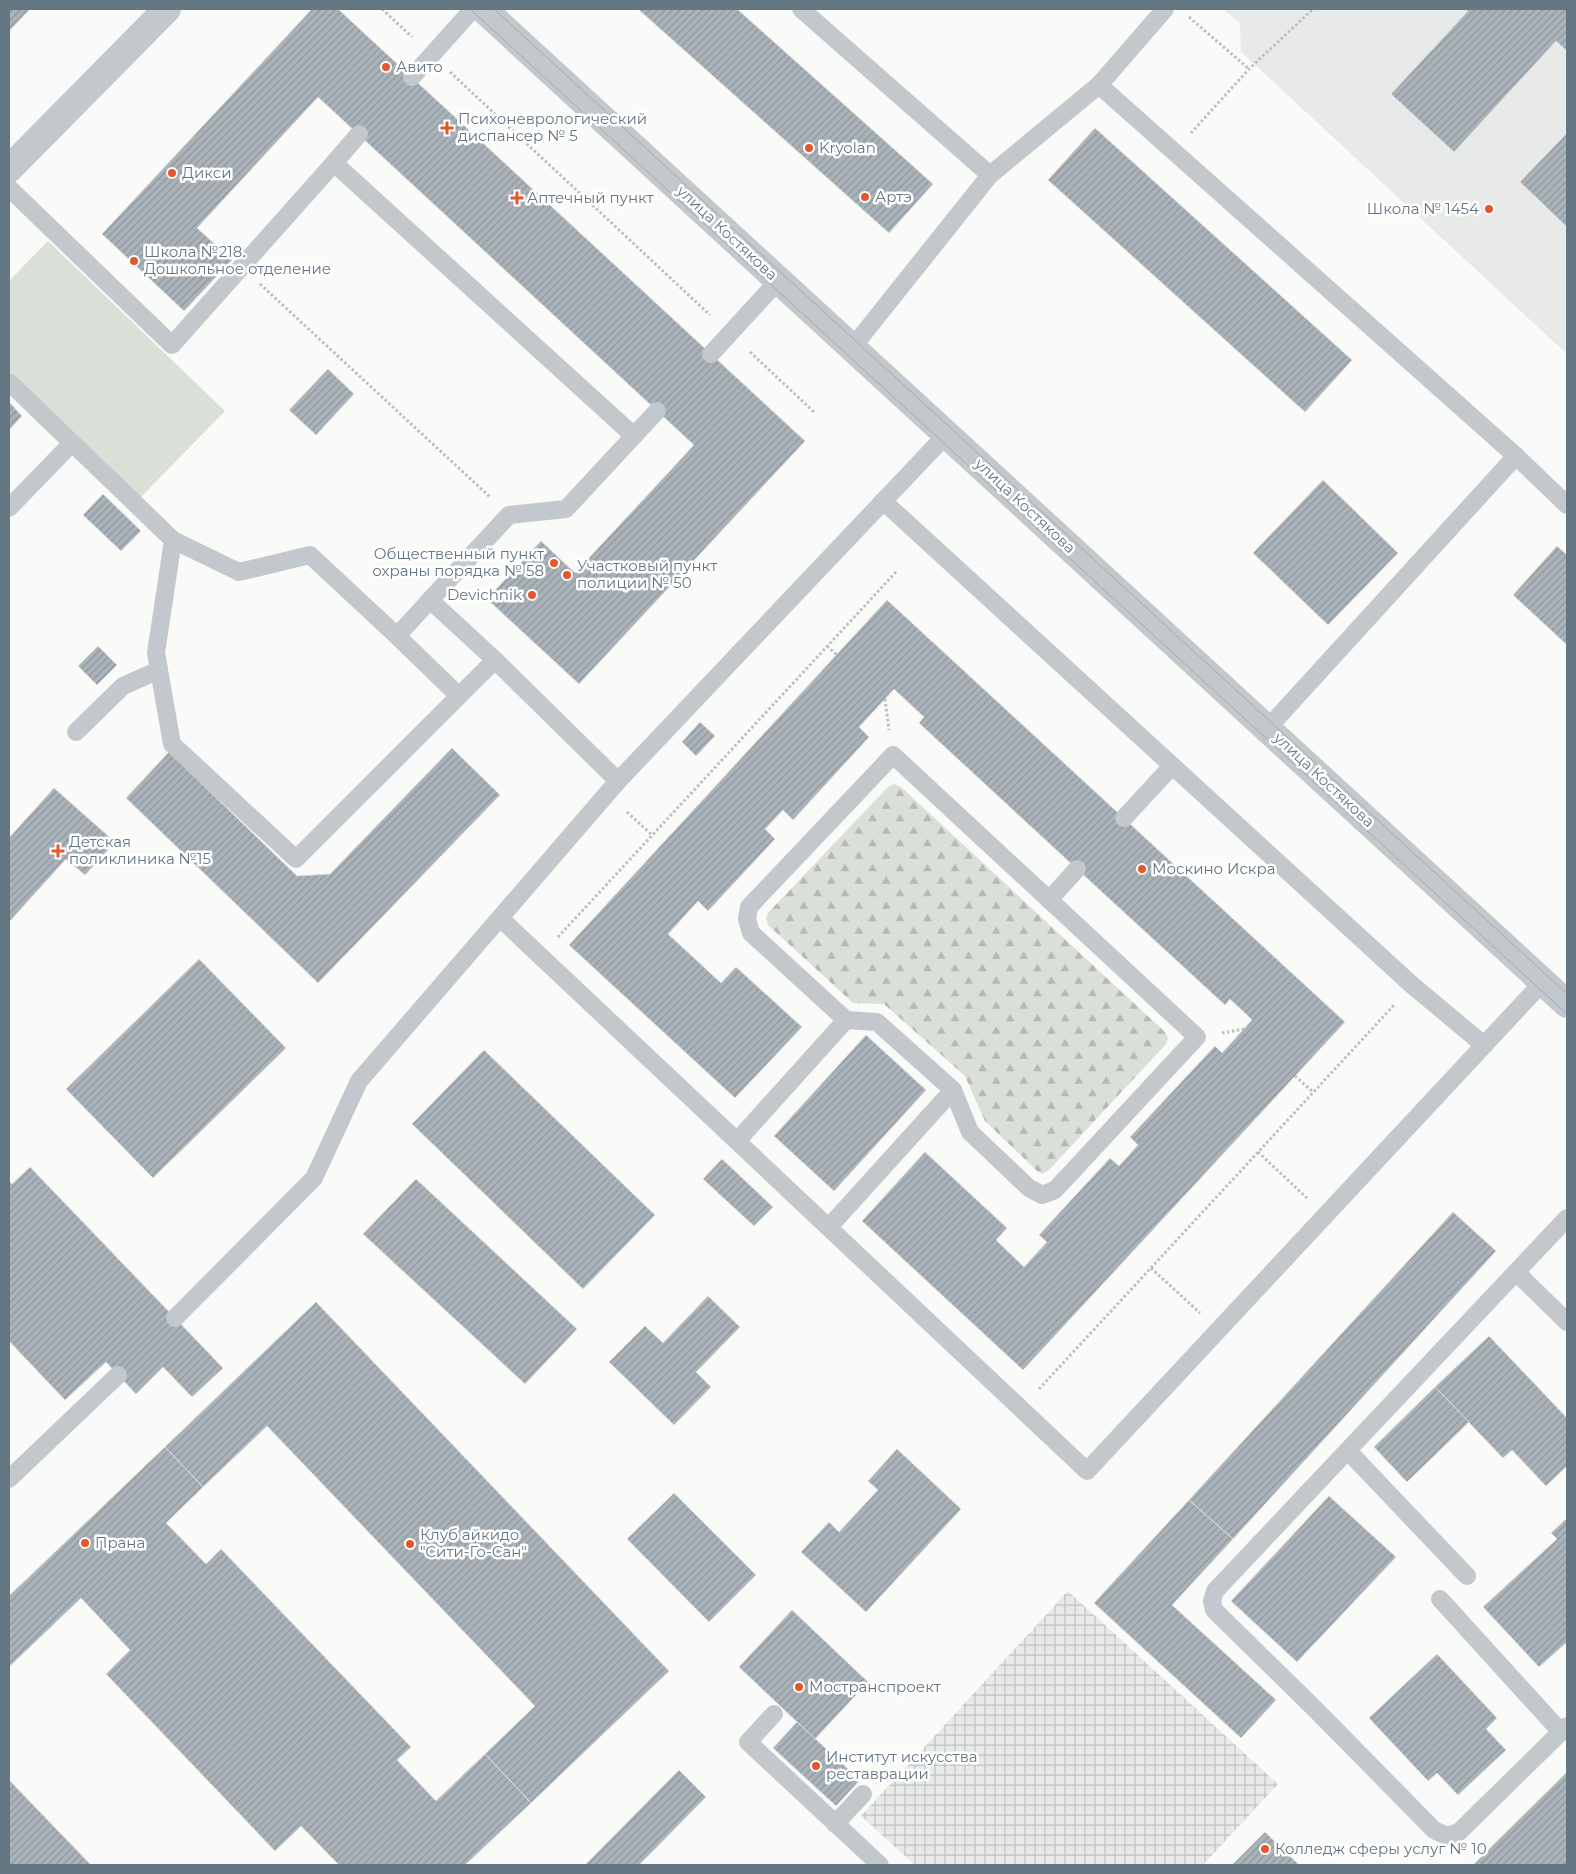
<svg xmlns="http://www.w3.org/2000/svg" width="1576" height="1874" font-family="Montserrat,sans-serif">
  <defs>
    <pattern id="industrial-grid" width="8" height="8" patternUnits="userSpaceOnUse" patternTransform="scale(1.25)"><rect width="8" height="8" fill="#e8e9e9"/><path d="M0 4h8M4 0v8" fill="none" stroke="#c0c1c2"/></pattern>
    <pattern id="forest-firs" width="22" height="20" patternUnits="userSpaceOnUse" patternTransform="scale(1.25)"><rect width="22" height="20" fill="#dadfd7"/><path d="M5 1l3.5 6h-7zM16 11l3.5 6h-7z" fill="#b4b9b4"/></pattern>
    <pattern id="building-hatch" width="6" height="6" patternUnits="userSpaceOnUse" patternTransform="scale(1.25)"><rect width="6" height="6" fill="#aab3b9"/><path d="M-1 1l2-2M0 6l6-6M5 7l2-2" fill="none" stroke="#8e969c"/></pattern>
  </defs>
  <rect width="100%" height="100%" fill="#fafaf8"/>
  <path fill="#e8e9e9" d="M1223,9H1567V354L1241,52L1240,23Z"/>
  <path fill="url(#industrial-grid)" d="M1068,1591L1278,1784L1203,1865H915L861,1816Z"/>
  <path fill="url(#forest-firs)" d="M894,784L901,787L1165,1032L1168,1038L1166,1044L1049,1170L1042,1174L1037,1171L985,1121L965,1076L884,1004L853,1003L768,925L766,918L768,913L887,788Z"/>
  <path fill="#dadfd7" d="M48,241L225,411L140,498L9,371V281Z"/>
  <g fill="url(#building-hatch)" stroke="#dcdcda">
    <path d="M9,9H30L9,31Z"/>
    <path d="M312,9H338L805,441L579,684L487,599L541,541L575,573L694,445L318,97L197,228L232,260L184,311L102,234Z"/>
    <path d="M638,9H737L933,184L889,233Z"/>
    <path d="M1465,9H1567V51L1556,41L1454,152L1391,94L1468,11Z"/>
    <path d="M1095,128L1352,360L1305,412L1048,180Z"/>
    <path d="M1567,133V227L1520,182Z"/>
    <path d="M328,369L354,394L316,435L289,410Z"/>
    <path d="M9,402L22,416L9,430Z"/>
    <path d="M1323,480L1398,553L1328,625L1253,553Z"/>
    <path d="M103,494L141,531L121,551L83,515Z"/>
    <path d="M1557,546L1567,555V645L1513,595Z"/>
    <path d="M887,600L1345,1022L1023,1370L862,1221L925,1152L1007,1228L996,1240L1024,1267L1047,1242L1039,1235L1110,1158L1119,1166L1138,1145L1130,1137L1215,1046L1222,1053L1252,1020L1246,1014L1230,999L1225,1005L1077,869L919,723L924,717L894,689L859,727L869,737L793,820L783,810L765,829L775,839L708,911L698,901L668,934L721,983L736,967L802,1027L735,1098L569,945Z"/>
    <path d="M98,646L117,665L97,685L78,666Z"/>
    <path d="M700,722L715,736L696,756L682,742Z"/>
    <path d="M452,748L500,795L318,983L126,798L169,752L297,876L330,874Z"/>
    <path d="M54,788L115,842L85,875L66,859L9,922V838Z"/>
    <path d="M199,959L286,1048L153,1178L66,1089Z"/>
    <path d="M866,1035L926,1090L834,1191L774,1136Z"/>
    <path d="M484,1050L655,1215L583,1289L412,1124Z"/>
    <path d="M722,1159L773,1207L754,1226L703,1179Z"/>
    <path d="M30,1167L223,1368L192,1397L163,1367L136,1394L106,1362L65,1400L9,1341V1181L12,1184Z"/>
    <path d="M416,1179L577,1329L525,1384L363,1234Z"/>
    <path d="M1453,1212L1496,1251L1233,1539L1189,1500Z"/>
    <path d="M708,1296L740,1327L696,1372L711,1387L674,1425L609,1362L645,1326L663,1343Z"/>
    <path d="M316,1302L669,1671L531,1803L485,1754L535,1706L267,1426L203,1487L165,1447Z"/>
    <path d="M1489,1336L1567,1418V1466L1546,1486L1512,1450L1503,1458L1435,1387Z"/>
    <path d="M1435,1387L1469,1422L1407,1482L1374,1447Z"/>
    <path d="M165,1447L203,1487L166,1523L206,1564L221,1549L411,1747L397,1760L436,1801L485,1754L531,1803L465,1865H339L301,1826L275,1851L106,1674L130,1650L81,1598L9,1667V1596Z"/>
    <path d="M897,1449L961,1509L866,1612L801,1552L829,1522L839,1532L878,1490L868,1481Z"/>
    <path d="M674,1493L756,1575L709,1622L627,1539Z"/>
    <path d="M1329,1496L1396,1557L1297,1662L1231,1601Z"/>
    <path d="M1189,1500L1233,1539L1172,1605L1276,1700L1241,1738L1094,1603Z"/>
    <path d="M1567,1518V1642L1539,1667L1483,1607L1557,1539L1551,1533Z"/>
    <path d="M792,1610L868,1682L815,1739L739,1667Z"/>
    <path d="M1437,1654L1497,1718L1486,1729L1506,1750L1458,1795L1437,1773L1428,1781L1369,1718Z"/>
    <path d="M797,1722L860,1780L836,1806L773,1748Z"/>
    <path d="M679,1770L706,1797L639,1865H585Z"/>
    <path d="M1567,1772V1865H1473Z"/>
    <path d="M9,1780L91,1865H9Z"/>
    <path d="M1265,1832L1299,1865H1232Z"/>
  </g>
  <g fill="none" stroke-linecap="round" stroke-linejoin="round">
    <g stroke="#bbbfc2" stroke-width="3" stroke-dasharray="2.5 2.5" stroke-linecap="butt">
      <path d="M382,9L412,37"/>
      <path d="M1189,17L1249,69"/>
      <path d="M450,72L710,315"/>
      <path d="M1191,133L1249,69L1313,9"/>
      <path d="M260,284L490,497"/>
      <path d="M750,352L814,412"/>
      <path d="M827,646L837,655"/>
      <path d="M885,699L889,730"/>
      <path d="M627,812L652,835"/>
      <path d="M558,937L896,572"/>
      <path d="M1222,1033L1244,1029"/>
      <path d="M1295,1076L1313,1092"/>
      <path d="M1258,1152L1307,1198"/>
      <path d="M1151,1268L1200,1313"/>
      <path d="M1039,1389L1395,1004"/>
    </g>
    <g stroke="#c3c8cc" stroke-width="18">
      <path d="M801,9L990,175L852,348"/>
      <path d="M412,77L473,9"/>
      <path d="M1099,85L1516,456L1267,729"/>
      <path d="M334,163L359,134"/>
      <path d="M990,175L1099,85L1165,9"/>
      <path d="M9,188L172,345L334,163L634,436"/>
      <path d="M711,354L779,280"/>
      <path d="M9,382L173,540L156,653L172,744L296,859L495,660"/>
      <path d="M1516,456L1567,505"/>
      <path d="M883,501L1412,985L1484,1045"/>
      <path d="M9,508L72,443"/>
      <path d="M173,540L239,572L310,555L397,636L430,600"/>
      <path d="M397,636L459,696"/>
      <path d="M76,732L123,686L159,670"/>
      <path d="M618,781L495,660L430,600L509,515L566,509L657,411"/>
      <path d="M1124,818L1172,766"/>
      <path d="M1049,900L1077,869"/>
      <path d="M500,918L1087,1471L1543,982"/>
      <path d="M737,1141L846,1020"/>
      <path d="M1567,1218L1215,1591L1212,1601L1214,1610L1317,1711L1434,1830L1447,1836L1459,1832L1567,1726"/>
      <path d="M829,1227L953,1090L970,1132L1029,1188L1042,1195L1055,1190L1197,1037L893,755L749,907L747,919L751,933L846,1020L877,1022L953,1090"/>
      <path d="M1516,1272L1567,1322"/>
      <path d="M175,1318L314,1178L359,1081L618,781L947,434"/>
      <path d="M1348,1451L1467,1576"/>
      <path d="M9,1479L118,1375"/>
      <path d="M1440,1599L1561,1732"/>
      <path d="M774,1714L748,1742L880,1865"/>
      <path d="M835,1824L863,1794"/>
    </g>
    <path stroke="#c3c8cc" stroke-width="28" d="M9,169L167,9"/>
    <path stroke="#c3c8cc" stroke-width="28" d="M483,9L1567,1004"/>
    <g stroke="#a2aab0" stroke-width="1">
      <path d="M470,9L1567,1014"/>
      <path d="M494,9L1567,994"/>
    </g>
  </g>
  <g fill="#e4572e" stroke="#fff" stroke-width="2">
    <circle cx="386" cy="67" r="5"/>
    <path d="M444.5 120.5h5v5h5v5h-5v5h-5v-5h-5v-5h5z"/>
    <circle cx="809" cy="148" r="5"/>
    <circle cx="172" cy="173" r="5"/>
    <circle cx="865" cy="197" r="5"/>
    <path d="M514.5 190.5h5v5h5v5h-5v5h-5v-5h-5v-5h5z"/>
    <circle cx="1489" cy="209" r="5"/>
    <circle cx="134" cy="261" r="5"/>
    <circle cx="554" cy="563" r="5"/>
    <circle cx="567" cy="575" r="5"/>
    <circle cx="532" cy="595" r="5"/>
    <path d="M55.5 843.5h5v5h5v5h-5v5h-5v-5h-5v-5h5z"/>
    <circle cx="1142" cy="869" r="5"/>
    <circle cx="85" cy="1543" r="5"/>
    <circle cx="410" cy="1544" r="5"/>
    <circle cx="799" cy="1687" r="5"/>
    <circle cx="816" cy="1766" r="5"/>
    <circle cx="1265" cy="1849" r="5"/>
  </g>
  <g text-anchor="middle" stroke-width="5" stroke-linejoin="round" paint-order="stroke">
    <g font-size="15" fill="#657683" stroke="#fff" text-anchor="start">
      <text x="396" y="72">Авито</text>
      <text x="458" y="124">Психоневрологический<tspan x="458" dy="17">диспансер № 5</tspan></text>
      <text x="819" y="153">Kryolan</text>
      <text x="182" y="178">Дикси</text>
      <text x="875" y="202">Артэ</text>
      <text x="527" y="203">Аптечный пункт</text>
      <text x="1479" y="214" text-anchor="end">Школа № 1454</text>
      <text x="144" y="257">Школа №218.<tspan x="144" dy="17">Дошкольное отделение</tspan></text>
      <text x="544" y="559" text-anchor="end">Общественный пункт<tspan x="544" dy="17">охраны порядка № 58</tspan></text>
      <text x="577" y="571">Участковый пункт<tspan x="577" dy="17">полиции № 50</tspan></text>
      <text x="522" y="600" text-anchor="end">Devichnik</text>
      <text x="69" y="847">Детская<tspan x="69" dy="17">поликлиника №15</tspan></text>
      <text x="1152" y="874">Москино Искра</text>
      <text x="420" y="1540">Клуб айкидо<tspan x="420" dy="17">"Сити-Го-Сан"</tspan></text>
      <text x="95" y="1548">Прана</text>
      <text x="809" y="1692">Мостранспроект</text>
      <text x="826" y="1762">Институт искусства<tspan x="826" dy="17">реставрации</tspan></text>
      <text x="1275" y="1854">Колледж сферы услуг № 10</text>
    </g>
    <g font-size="15" fill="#657683" stroke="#fff">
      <text transform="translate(727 233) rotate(43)" y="5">улица Костякова</text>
      <text transform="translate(1025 506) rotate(43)" y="5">улица Костякова</text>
      <text transform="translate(1324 780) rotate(43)" y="5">улица Костякова</text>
    </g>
  </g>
  <rect width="1576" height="1874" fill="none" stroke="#657683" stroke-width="20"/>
</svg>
